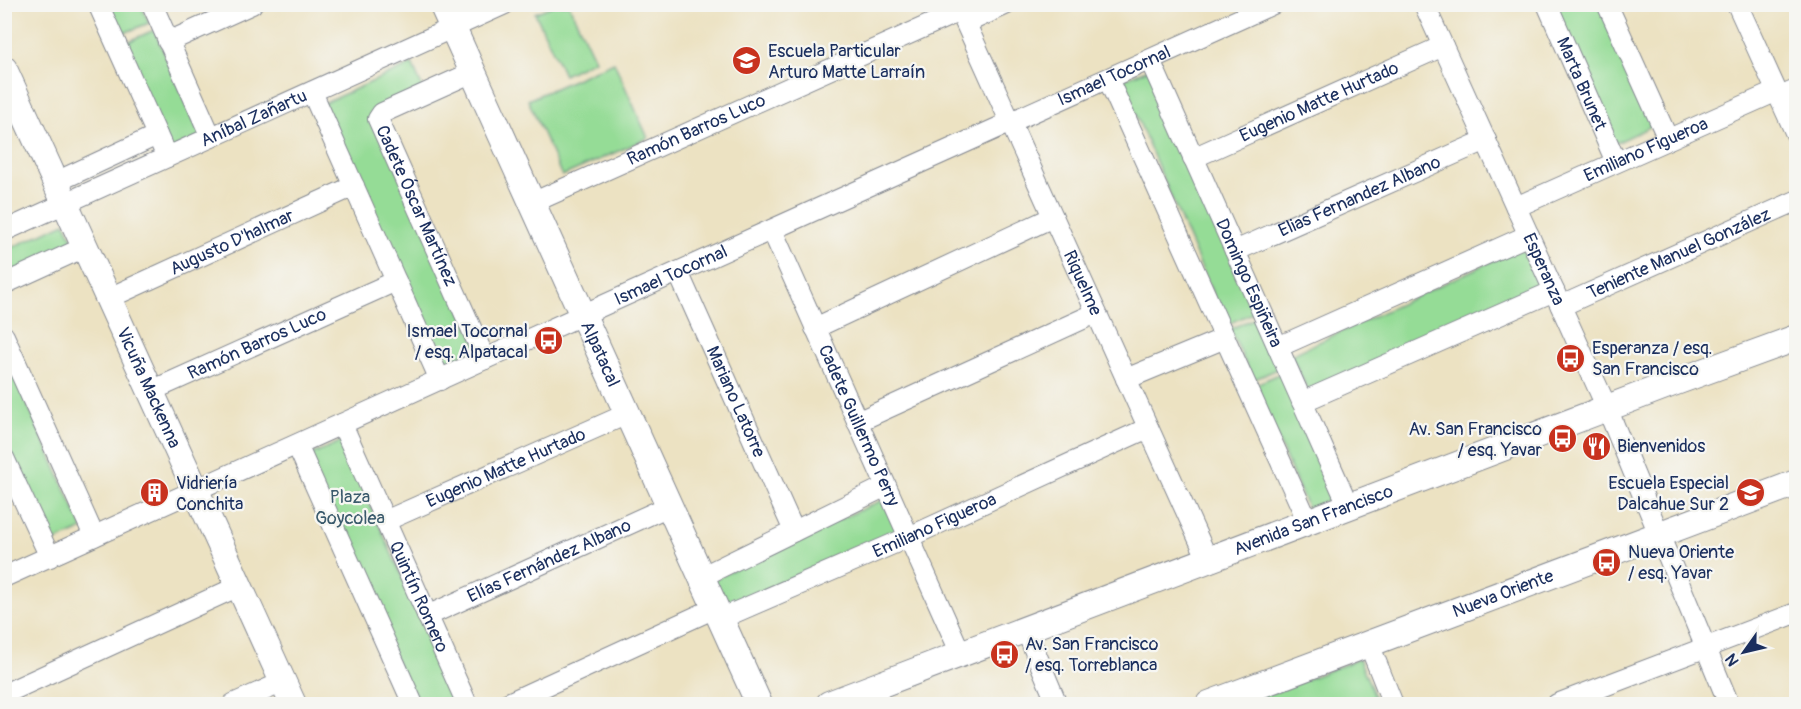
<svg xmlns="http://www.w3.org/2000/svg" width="1801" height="709" font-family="Pangolin,sans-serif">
  <rect width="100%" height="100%" fill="#f6f6f2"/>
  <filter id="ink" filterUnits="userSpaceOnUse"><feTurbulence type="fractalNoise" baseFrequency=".0167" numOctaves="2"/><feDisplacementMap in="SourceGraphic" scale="12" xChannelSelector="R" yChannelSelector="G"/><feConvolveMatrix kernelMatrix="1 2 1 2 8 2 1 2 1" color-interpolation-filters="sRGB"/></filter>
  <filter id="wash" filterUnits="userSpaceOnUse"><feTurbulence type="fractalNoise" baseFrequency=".008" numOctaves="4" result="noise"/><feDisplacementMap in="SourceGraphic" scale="24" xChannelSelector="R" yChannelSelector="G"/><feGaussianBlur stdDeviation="1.35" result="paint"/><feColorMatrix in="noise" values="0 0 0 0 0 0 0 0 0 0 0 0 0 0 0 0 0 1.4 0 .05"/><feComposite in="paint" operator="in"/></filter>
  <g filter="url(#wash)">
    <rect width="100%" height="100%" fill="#ece2c2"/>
    <g fill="#95dc96" stroke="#58867a" stroke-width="1.5">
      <path d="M106,5H141L149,23L119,35Z"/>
      <path d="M554,5H569L595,60L564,75L535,13Z"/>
      <path d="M1551,5H1600L1654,125L1614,144Z"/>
      <path d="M154,30L202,138L171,152L123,44Z"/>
      <path d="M614,62L648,138L562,176L528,100Z"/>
      <path d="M412,64L424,91L373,114L478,348L440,365L322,104Z"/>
      <path d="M1149,69L1259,310L1226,325L1121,80Z"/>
      <path d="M65,223L76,246L5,280L4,251Z"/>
      <path d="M1522,247L1542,289L1311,397L1291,355Z"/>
      <path d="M1260,316L1282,367L1253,380L1230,329Z"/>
      <path d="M4,352L83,529L49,544L5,445Z"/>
      <path d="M1286,371L1340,495L1308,509L1254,385Z"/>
      <path d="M342,441L458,704H402L413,700L306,457Z"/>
      <path d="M883,500L899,533L726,611L713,580L797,538Z"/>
      <path d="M1359,659L1378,704H1242Z"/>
    </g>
  </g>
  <g filter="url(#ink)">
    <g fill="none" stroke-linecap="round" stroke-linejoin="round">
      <defs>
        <g id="minor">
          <path d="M98,4L167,157"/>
          <path d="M152,4L211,137"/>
          <path id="s1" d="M957,4L1208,560"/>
          <path id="s2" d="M1424,4L1607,408L1729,704"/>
          <path id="s3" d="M1547,4L1616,162"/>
          <path d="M1607,4L1668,139"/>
          <path d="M1737,4L1796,134"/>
          <path d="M966,23L1007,4"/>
          <path d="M168,42L252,4"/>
          <path id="s4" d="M1150,60L1349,507"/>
          <path id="s5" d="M473,72L382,113L378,119L485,359"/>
          <path d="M1108,79L1308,522"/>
          <path d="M312,92L440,380"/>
          <path d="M1780,97L1796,90"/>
          <path d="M4,117L23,109"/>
          <path id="s6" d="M1193,158L1443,46"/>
          <path d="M56,182L157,135"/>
          <path id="s7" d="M532,203L960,11"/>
          <path id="s8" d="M1516,207L1777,91"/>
          <path id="s9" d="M772,230L961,654"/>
          <path id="s10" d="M4,231L505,4"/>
          <path id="s11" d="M1235,251L1486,140"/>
          <path id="s12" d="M678,272L794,531"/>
          <path d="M4,284L85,247"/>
          <path id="s13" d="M109,298L354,186"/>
          <path id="s14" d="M1561,306L1796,201"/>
          <path d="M815,328L1053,217"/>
          <path d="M4,336L94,536"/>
          <path d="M1278,347L1529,235"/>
          <path d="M1126,379L1225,338"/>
          <path id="s15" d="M151,391L396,281"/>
          <path d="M1302,402L1554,291"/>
          <path d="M857,422L1096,313"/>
          <path id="s16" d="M342,424L467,704"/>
          <path d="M297,445L413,704"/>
          <path d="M4,458L50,557"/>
          <path id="s17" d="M385,521L627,414"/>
          <path id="s18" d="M4,577L582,315L1273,4"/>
          <path d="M701,577L886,486"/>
          <path id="s19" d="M427,616L669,506"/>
          <path id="s20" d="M720,619L909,537L1148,428"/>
          <path d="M1026,630L1057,704"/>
          <path d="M1369,644L1393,704"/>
          <path d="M4,694L239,586"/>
          <path d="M233,704L283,682"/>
          <path d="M506,704L715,608"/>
          <path d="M1557,704L1796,613"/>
        </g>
        <g id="major">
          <path id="s21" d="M442,4L759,704"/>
          <path id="s22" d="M4,69L293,704"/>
          <path id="s23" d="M829,704L1673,383L1796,338"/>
          <path id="s24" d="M1209,704L1796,483"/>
        </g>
      </defs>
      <use href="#minor" stroke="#848890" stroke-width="22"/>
      <use href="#major" stroke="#848890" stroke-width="28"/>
      <use href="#minor" stroke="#fff" stroke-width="20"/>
      <use href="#major" stroke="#fff" stroke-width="26"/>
    </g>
  </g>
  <defs>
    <symbol id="school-disc" viewBox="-11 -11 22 22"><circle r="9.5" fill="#c8321e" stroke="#f6f6f2"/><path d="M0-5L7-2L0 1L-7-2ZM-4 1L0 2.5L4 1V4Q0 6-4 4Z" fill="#fff"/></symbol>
    <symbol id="bus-disc" viewBox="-11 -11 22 22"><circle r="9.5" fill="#c8321e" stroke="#f6f6f2"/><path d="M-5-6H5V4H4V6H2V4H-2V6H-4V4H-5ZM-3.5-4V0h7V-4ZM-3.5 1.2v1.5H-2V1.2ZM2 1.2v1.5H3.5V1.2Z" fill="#fff"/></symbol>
    <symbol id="restaurant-disc" viewBox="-11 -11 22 22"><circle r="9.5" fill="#c8321e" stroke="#f6f6f2"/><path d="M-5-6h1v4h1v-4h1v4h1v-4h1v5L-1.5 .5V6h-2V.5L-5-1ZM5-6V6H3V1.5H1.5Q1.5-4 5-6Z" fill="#fff"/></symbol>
    <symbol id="building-disc" viewBox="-11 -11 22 22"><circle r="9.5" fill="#c8321e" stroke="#f6f6f2"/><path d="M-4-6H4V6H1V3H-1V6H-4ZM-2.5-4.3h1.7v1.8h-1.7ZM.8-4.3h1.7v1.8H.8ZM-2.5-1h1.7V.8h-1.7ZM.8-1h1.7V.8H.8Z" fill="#fff"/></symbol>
  </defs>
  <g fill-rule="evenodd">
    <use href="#school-disc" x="730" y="44" width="33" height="33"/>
    <use href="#bus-disc" x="532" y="324" width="33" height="33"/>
    <use href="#bus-disc" x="1554" y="342" width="33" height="33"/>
    <use href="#bus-disc" x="1546" y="422" width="33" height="33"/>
    <use href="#restaurant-disc" x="1580" y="430" width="33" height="33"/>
    <use href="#building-disc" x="138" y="476" width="33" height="33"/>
    <use href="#school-disc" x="1734" y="476" width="33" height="33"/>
    <use href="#bus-disc" x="1590" y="546" width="33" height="33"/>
    <use href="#bus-disc" x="988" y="638" width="33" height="33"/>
  </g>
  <g text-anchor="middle" stroke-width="4.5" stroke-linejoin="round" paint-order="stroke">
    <g font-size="18" fill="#1b2f5e" stroke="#f6f6f2" text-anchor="start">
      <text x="768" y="57">Escuela Particular<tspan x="768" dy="21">Arturo Matte Larraín</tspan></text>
      <text x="528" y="337" text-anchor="end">Ismael Tocornal<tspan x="528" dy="21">/ esq. Alpatacal</tspan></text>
      <text x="1592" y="354">Esperanza / esq.<tspan x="1592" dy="21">San Francisco</tspan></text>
      <text x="1542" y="435" text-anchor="end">Av. San Francisco<tspan x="1542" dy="21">/ esq. Yavar</tspan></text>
      <text x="1617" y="452">Bienvenidos</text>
      <text x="176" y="489">Vidriería<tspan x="176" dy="21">Conchita</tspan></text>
      <text x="1729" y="489" text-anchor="end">Escuela Especial<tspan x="1729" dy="21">Dalcahue Sur 2</tspan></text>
      <text x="1628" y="558">Nueva Oriente<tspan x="1628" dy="21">/ esq. Yavar</tspan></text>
      <text x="1025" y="650">Av. San Francisco<tspan x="1025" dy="21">/ esq. Torreblanca</tspan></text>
    </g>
    <g font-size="18" fill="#1b2f5e" stroke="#f6f6f2">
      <text dy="6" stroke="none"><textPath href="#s18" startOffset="1218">Ismael Tocornal</textPath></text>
      <text dy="6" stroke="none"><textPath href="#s3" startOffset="87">Marta Brunet</textPath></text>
      <text dy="6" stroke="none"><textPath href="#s6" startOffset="138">Eugenio Matte Hurtado</textPath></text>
      <text dy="6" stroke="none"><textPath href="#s10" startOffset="274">Aníbal Zañartu</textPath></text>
      <text dy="6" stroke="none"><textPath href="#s7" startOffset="180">Ramón Barros Luco</textPath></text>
      <text dy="6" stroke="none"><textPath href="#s8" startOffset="142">Emiliano Figueroa</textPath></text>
      <text dy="6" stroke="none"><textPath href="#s11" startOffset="136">Elias Fernandez Albano</textPath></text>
      <text dy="6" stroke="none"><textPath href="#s5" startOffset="202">Cadete Óscar Martínez</textPath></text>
      <text dy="6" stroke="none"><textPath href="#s13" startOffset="135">Augusto D'halmar</textPath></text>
      <text dy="6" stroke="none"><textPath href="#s14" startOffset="129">Teniente Manuel González</textPath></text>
      <text dy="6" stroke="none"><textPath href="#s2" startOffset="291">Esperanza</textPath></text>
      <text dy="6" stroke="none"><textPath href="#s18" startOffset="732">Ismael Tocornal</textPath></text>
      <text dy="6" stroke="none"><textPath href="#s1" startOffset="306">Riquelme</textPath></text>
      <text dy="6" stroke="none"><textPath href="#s4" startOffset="244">Domingo Espiñeira</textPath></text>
      <text dy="6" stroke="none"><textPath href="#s15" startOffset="116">Ramón Barros Luco</textPath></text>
      <text dy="6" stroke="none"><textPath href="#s21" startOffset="384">Alpatacal</textPath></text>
      <text dy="6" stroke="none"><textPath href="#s22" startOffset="350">Vicuña Mackenna</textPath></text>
      <text dy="6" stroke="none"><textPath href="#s12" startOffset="142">Mariano Latorre</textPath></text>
      <text dy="6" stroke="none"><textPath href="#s9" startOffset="214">Cadete Guillermo Perry</textPath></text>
      <text dy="6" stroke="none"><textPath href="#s17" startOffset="132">Eugenio Matte Hurtado</textPath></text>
      <text dy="6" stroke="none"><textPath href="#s23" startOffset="518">Avenida San Francisco</textPath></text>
      <text dy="6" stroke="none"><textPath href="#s20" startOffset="234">Emiliano Figueroa</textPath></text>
      <text dy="6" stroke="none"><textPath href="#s19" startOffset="134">Elías Fernández Albano</textPath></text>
      <text dy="6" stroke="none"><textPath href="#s24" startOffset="314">Nueva Oriente</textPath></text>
      <text dy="6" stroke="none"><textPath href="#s16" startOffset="189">Quintín Romero</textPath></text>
    </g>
    <g font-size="18" fill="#3a5a6c" stroke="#f6f6f2">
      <text x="350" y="503">Plaza<tspan x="350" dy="21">Goycolea</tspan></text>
    </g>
  </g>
  <rect width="1801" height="709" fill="none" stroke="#f6f6f2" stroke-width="24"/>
  <g transform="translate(1744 652) rotate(236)" stroke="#f6f6f2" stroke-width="4.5" paint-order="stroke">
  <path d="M0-4.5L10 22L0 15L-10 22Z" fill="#1b2f5e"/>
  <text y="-9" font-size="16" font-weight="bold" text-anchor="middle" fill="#1b2f5e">N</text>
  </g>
</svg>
